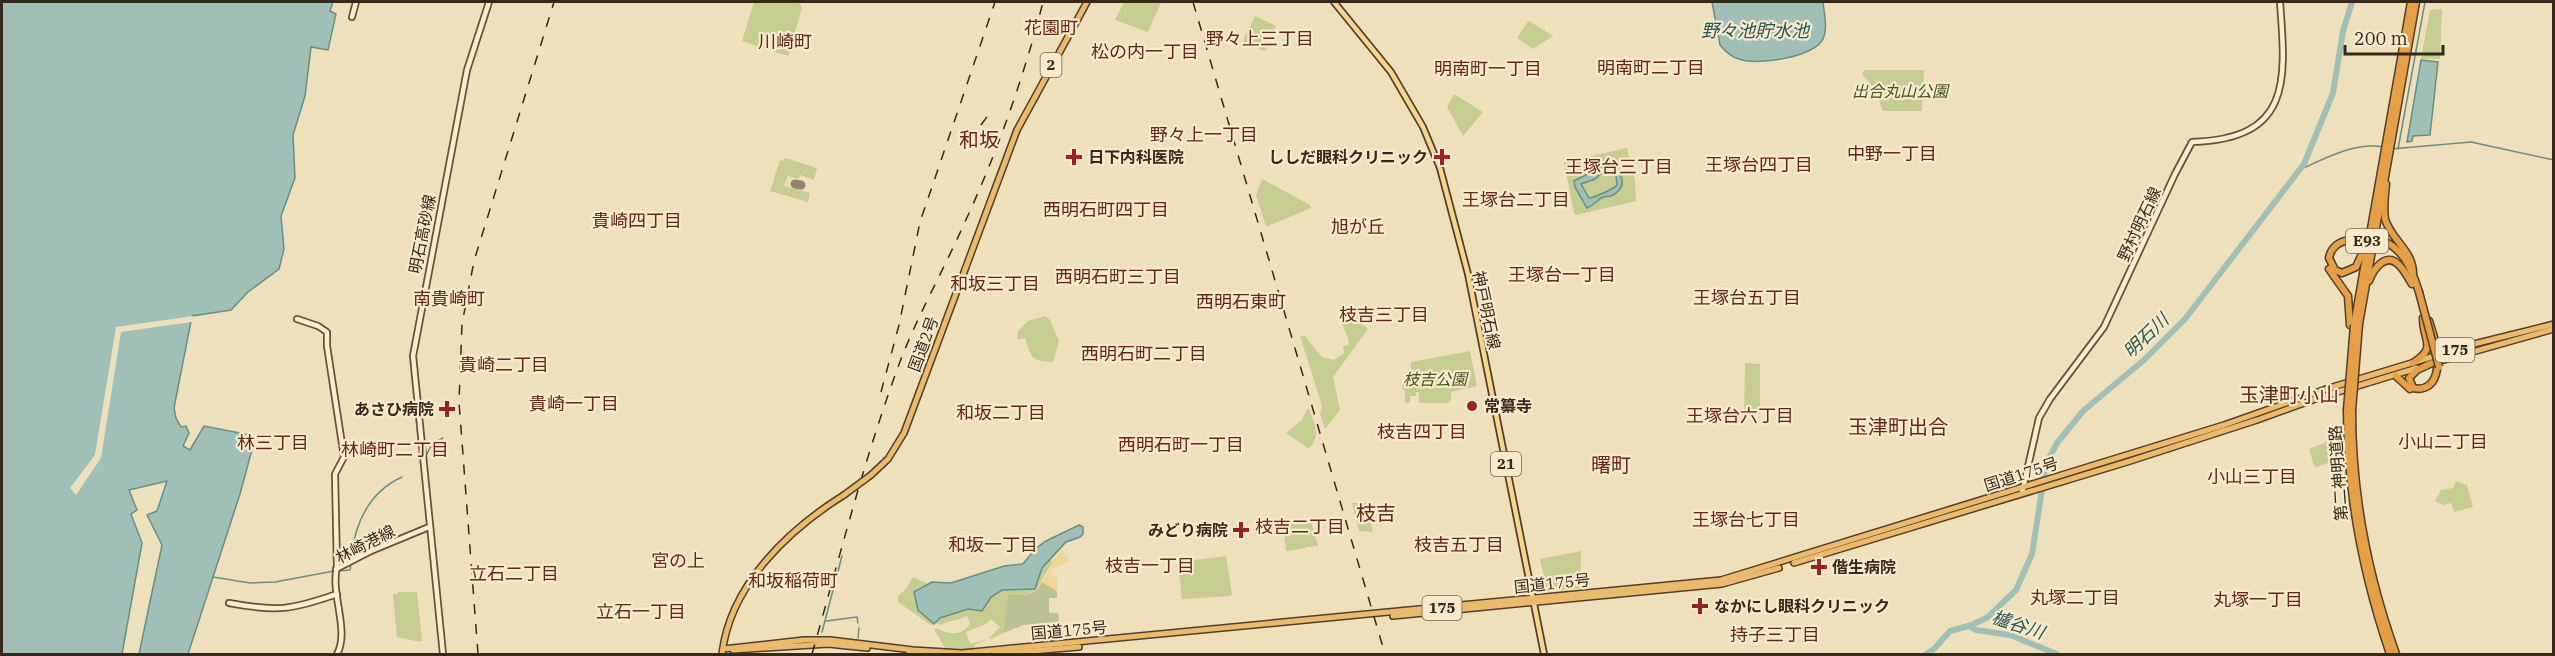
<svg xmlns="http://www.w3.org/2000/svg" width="2555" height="656" font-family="'IBM Plex Serif','Noto Sans JP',serif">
  <rect width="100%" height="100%" fill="#efe0bc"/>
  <g fill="#c6cd90">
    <path d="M754,2H799L802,8L788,56L742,41Z"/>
    <path d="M1124,2H1161L1148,32L1115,20Z"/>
    <path d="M2442,9L2440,59H2421L2430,10Z"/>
    <path d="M1255,16L1276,26L1266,50L1263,51L1243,41Z"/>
    <path d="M1528,21H1529L1553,36L1533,49L1517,38Z"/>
    <path d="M1864,70H1924L1922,111H1883L1875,90L1862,74Z"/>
    <path d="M1454,94L1483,112L1463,136L1447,107Z"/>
    <path d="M1627,148L1635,180L1636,201L1576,215L1574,213L1564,162Z"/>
    <path d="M785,158L817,168L814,180L800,175L799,179L788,176L784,186L810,193L808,202L770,191L780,160L783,161Z"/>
    <path d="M1262,179L1310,205L1311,208L1266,227L1256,195Z"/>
    <path d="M1355,306L1361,314L1358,321L1368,329L1333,377L1340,410L1325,429L1320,414L1322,406L1300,336H1305L1322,357L1334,360L1344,353L1343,346L1349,345L1348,337L1339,318L1348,314Z"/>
    <path d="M1045,316L1050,320L1059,341L1053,362C1030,361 1032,358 1025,338L1017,340L1018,331L1028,321Z"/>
    <path d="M1470,351L1477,386L1451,392V400L1448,403H1421L1419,402V393L1416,392V396H1410V403H1405V391L1403,390L1402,383H1410L1411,362Z"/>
    <path d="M1745,363L1760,364V414L1744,413Z"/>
    <path d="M1307,409H1309C1315,425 1321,436 1309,449L1286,433L1302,420Z"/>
    <path d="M2332,440L2336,460L2317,467L2314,466L2309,449Z"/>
    <path d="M2343,440L2350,512H2345L2338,444Z"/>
    <path d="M2456,481L2467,485L2473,507L2454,512L2451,503L2443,505L2435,501L2441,490L2453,488Z"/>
    <path d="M1352,503H1366L1373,532L1359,531Z"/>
    <path d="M1311,521L1318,546C1309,546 1297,550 1286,551L1283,523Z"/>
    <path d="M1581,551L1580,588L1547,592L1540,559Z"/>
    <path d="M1226,556L1232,594L1230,596L1182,599L1178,562Z"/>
    <path d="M1050,559L1053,563C1033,587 1047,594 1008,596L1003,633L991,639L989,638L1000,627L991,619L986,624L966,632L970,644L988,639L974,645V649L946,650L934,629L937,628C948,635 962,636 970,624L967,616C958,621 950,620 940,625L936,623L946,615L968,609L976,611L984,608L991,597L1002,590H1033L1041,568Z"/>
    <path d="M913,577L928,584L918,588L917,608L933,624L931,625L898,602V596L906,589Z"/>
    <path d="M398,592H417L422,641C413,642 407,638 397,637L393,594H397Z"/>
  </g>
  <path fill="#edd697" d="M1062,550L1070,561L1051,570V576L1058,578L1057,591L1042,583L1053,564L1051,561Z"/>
  <path fill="#bbc190" d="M1041,582L1057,591V598H1049V613H1058L1059,622L1024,625L1003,633L1008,595C1020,595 1038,597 1041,582Z"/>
  <g fill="#a0c0b7" stroke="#688e84" stroke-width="1.5" fill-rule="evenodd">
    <path d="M2,2H333L330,11L336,14L328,50L311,47L305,96L293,135L295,178L281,216L284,249L279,269L248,292L231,310L192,316L174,408L176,418L181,427L186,426L189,433L183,446L190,450L204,426L251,435L249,444L253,446L240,494L188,654H139L162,545L147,515L157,511L167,481L129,490L137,510L131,514L142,543L122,654H2Z"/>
    <path d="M1712,2H1823C1824,13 1828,28 1823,39C1815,57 1756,66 1739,59C1731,57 1725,51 1720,45Z"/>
    <path d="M2421,60L2438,62L2430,135L2413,136L2412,141L2407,142Z"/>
    <path d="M1607,164C1619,168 1629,183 1616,193C1612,197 1608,196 1603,197C1597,200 1593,206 1587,208L1575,187L1574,181ZM1609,170L1616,176L1617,185C1614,189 1593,198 1589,198L1581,184L1595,179L1604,171Z"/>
    <path d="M1079,525L1083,527V534L1080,537L1066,542L1042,568L1035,589L1002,590L991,597L982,611L968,609L940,618L934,624L918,610L914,592L932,582L951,583L1004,566L1023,564L1035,549L1046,541Z"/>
  </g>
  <path fill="#efe0bc" d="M193,316L192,322L121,332L101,458L76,495L70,488L95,455L116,327Z"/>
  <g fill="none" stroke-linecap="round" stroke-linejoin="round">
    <g stroke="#688e84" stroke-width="1.5">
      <path d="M2391,149L2471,142L2554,160"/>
      <path d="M2398,149L2425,2"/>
      <path d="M2299,170C2326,158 2354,142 2384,147"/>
      <path d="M425,458L432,444L443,438"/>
      <path d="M351,558C355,523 369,492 402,477"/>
      <path d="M338,571L350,570L351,563"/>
      <path d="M213,577L250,583L275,582L334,571"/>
      <path d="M826,621L857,617L858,623"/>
      <path d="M822,632L842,556"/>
      <path d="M858,638L859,628"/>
    </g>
    <g stroke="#a0c0b7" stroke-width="6">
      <path d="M1969,626L1976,630L2010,635L2057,654"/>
      <path d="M1926,654L1934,649L1950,631L1972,625L1988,617L2016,590L2032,554L2046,464L2057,443L2083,411L2144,360L2185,319L2304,164L2333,93L2343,31L2352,2"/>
    </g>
    <path stroke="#92846c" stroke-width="9" d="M795,184L801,185"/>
    <defs>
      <g id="secondary">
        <path d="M352,17L356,2"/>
        <path d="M297,319L318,326L327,332V346L344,457L335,474L337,567C330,593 350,631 337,654"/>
        <path d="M2022,493L2039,418L2050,399L2104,327L2175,174L2192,142C2292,139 2286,81 2280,2"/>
        <path d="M336,569L371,551L429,527"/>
        <path d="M229,603C277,612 291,610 337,594"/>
        <path d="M443,654L413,356L467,70L489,2"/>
      </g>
      <path id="primary" d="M1334,2L1391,72L1423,127L1440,168L1468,274L1544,654"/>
      <g id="trunk">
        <path d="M2437,362L2554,329"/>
        <path d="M871,475L888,459L904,433L1017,130L1087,2"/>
        <path d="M1794,563L2127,462L2257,420L2318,398L2417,368"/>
        <path d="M1393,616L1722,584L1779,568"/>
        <path d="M723,649L804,640H830L913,650L962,653L1721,580L2224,425L2326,389L2474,344L2554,324"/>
        <path d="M733,650L828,644L867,648"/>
        <path d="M909,653L926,654"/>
        <path d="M722,654C730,585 788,530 844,495"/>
        <path d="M994,654L1079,647"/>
      </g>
      <g id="motorway">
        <path d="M2386,184C2385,195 2383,208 2385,219C2391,240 2414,251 2413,275"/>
        <path d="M2377,238C2403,247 2411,267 2419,292"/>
        <path d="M2359,240C2345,239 2332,243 2329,258L2335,270L2342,273L2356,267L2361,256"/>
        <path d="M2329,269L2348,296L2350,325"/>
        <path d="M2369,281C2373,270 2385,252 2398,264C2404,269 2408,278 2412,284"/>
        <path d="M2429,321L2441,360"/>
        <path d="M2359,324L2416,2"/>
        <path d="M2354,325L2411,2"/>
        <path d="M2413,363C2438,346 2423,343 2423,318"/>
        <path d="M2432,363L2417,370L2409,378L2413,388C2427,391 2435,383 2437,369"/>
        <path d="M2396,376L2410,389"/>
        <path d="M2347,410C2347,495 2363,575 2390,654"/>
        <path d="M2352,411C2352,494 2368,576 2396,654"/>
      </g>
    </defs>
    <use href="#secondary" stroke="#695138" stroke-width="8"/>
    <use href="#primary" stroke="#543e2a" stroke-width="8"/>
    <use href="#trunk" stroke="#543e2a" stroke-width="8"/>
    <use href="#motorway" stroke="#543e2a" stroke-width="9"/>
    <use href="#secondary" stroke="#faedcf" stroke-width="4.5"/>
    <use href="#primary" stroke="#f5d691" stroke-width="4.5"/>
    <use href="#trunk" stroke="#ecba6c" stroke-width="5"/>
    <use href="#motorway" stroke="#e49f47" stroke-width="6"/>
    <g stroke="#36281b" stroke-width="1.5" stroke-dasharray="10 10" stroke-linecap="butt">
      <path d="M1193,2L1385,654"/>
      <path d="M981,125L989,114"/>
      <path d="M881,392L899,325L920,222L995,2"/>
      <path d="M478,654L459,402L462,324L474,261L554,2"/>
      <path d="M812,654C840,556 865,455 901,359C919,313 944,269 964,224C997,153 1024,77 1043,2"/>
    </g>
    <defs>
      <path id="trunk-bridge" d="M844,495L871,475"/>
      <g id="motorway-bridge">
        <path d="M2419,292L2439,367"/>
        <path d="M2347,410L2354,325"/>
        <path d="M2352,411L2359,324"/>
      </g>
    </defs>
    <use href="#trunk-bridge" stroke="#543e2a" stroke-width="8" stroke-linecap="butt"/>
    <use href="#motorway-bridge" stroke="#543e2a" stroke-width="9" stroke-linecap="butt"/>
    <use href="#trunk-bridge" stroke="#ecba6c" stroke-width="5"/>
    <use href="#motorway-bridge" stroke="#e49f47" stroke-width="6"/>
  </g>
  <g fill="#982324" stroke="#f6eacc" stroke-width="2">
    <path d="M1071 148h6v6h6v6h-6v6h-6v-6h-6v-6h6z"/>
    <path d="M1439 148h6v6h6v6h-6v6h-6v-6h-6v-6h6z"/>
    <circle cx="1472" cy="406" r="6"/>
    <path d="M444 400h6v6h6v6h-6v6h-6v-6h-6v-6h6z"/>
    <path d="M1238 521h6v6h6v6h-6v6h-6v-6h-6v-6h6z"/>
    <path d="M1816 558h6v6h6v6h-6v6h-6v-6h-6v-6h6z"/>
    <path d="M1697 597h6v6h6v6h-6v6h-6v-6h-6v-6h6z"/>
  </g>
  <g text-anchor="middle" stroke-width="4.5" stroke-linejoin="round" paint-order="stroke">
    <g fill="#f6eacc" stroke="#706250" stroke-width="1.5">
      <rect x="1040.5" y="53" width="21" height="24" rx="4.5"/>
      <rect x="2346" y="229" width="42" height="24" rx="4.5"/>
      <rect x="2435.5" y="338" width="39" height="24" rx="4.5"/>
      <rect x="1491" y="452" width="30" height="24" rx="4.5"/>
      <rect x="1422.5" y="596" width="39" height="24" rx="4.5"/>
    </g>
    <g font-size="15" font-weight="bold" fill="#36281b">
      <text x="1051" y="70">2</text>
      <text x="2367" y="246">E93</text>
      <text x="2455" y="355">175</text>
      <text x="1506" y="469">21</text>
      <text x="1442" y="613">175</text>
    </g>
    <g font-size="16" font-style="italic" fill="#465320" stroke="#f6eacc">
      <text x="1900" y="97">出合丸山公園</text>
      <text x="1435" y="385">枝吉公園</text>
    </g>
    <g font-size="16" font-weight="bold" fill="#36281b" stroke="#f6eacc" text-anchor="start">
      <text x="1088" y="163">日下内科医院</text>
      <text x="1428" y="163" text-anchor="end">ししだ眼科クリニック</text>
      <text x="1484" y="412">常纂寺</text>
      <text x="434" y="415" text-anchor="end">あさひ病院</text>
      <text x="1228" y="536" text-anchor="end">みどり病院</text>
      <text x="1832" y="573">偕生病院</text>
      <text x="1714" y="612">なかにし眼科クリニック</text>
    </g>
    <g font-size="16" fill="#36281b" stroke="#f6eacc">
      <text transform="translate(2139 224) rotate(-65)" y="6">野村明石線</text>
      <text transform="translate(422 234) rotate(-79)" y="6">明石高砂線</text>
      <text transform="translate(1487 310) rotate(78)" y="6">神戸明石線</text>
      <text transform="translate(923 344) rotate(-70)" y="6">国道2号</text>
      <text transform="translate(2338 473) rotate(-94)" y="6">第二神明道路</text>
      <text transform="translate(2021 474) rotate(-18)" y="6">国道175号</text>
      <text transform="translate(365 544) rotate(-27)" y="6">林崎港線</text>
      <text transform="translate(1552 583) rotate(-6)" y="6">国道175号</text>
      <text transform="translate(1069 630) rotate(-5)" y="6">国道175号</text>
    </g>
    <g font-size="18" fill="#642818" stroke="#f6eacc">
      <text x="1051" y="34">花園町</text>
      <text x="1260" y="45">野々上三丁目</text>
      <text x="785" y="48">川崎町</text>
      <text x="1145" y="58">松の内一丁目</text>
      <text x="1651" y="74">明南町二丁目</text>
      <text x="1488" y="75">明南町一丁目</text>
      <text x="1204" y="141">野々上一丁目</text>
      <text x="1892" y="160">中野一丁目</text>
      <text x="1759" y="171">王塚台四丁目</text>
      <text x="1619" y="173">王塚台三丁目</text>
      <text x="1516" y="206">王塚台二丁目</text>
      <text x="1106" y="216">西明石町四丁目</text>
      <text x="637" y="227">貴崎四丁目</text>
      <text x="1358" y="233">旭が丘</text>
      <text x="1562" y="281">王塚台一丁目</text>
      <text x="1118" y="283">西明石町三丁目</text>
      <text x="995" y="290">和坂三丁目</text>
      <text x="1747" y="304">王塚台五丁目</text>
      <text x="449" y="305">南貴崎町</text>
      <text x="1241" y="308">西明石東町</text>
      <text x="1384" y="321">枝吉三丁目</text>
      <text x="1144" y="360">西明石町二丁目</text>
      <text x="504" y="371">貴崎二丁目</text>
      <text x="574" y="410">貴崎一丁目</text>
      <text x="1001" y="419">和坂二丁目</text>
      <text x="1740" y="422">王塚台六丁目</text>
      <text x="1422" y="438">枝吉四丁目</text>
      <text x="2443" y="448">小山二丁目</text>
      <text x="273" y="449">林三丁目</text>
      <text x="1181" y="451">西明石町一丁目</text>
      <text x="395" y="456">林崎町二丁目</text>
      <text x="2252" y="483">小山三丁目</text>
      <text x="1746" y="526">王塚台七丁目</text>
      <text x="1300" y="533">枝吉二丁目</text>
      <text x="993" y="551">和坂一丁目</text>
      <text x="1459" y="551">枝吉五丁目</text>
      <text x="678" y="567">宮の上</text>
      <text x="1150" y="572">枝吉一丁目</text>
      <text x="514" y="580">立石二丁目</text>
      <text x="793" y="587">和坂稲荷町</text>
      <text x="2075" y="604">丸塚二丁目</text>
      <text x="2258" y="606">丸塚一丁目</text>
      <text x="641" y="618">立石一丁目</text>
      <text x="1775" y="641">持子三丁目</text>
    </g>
    <g font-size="18" font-style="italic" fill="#295653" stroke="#f6eacc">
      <text x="1755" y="37">野々池貯水池</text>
      <text transform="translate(2146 336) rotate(-44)" y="6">明石川</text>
      <text transform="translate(2018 625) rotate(18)" y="6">櫨谷川</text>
    </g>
    <g font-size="20" fill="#642818" stroke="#f6eacc">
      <text x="979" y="147">和坂</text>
      <text x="2289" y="402">玉津町小山</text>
      <text x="1898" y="434">玉津町出合</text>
      <text x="1611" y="472">曙町</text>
      <text x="1376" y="520">枝吉</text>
    </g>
  </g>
  <rect width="2555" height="656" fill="none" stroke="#36281b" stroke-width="6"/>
  <path d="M2345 45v9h98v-9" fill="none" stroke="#36281b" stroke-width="3"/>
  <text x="2354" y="45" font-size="18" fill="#36281b" stroke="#f6eacc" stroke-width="4.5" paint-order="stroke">200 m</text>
</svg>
